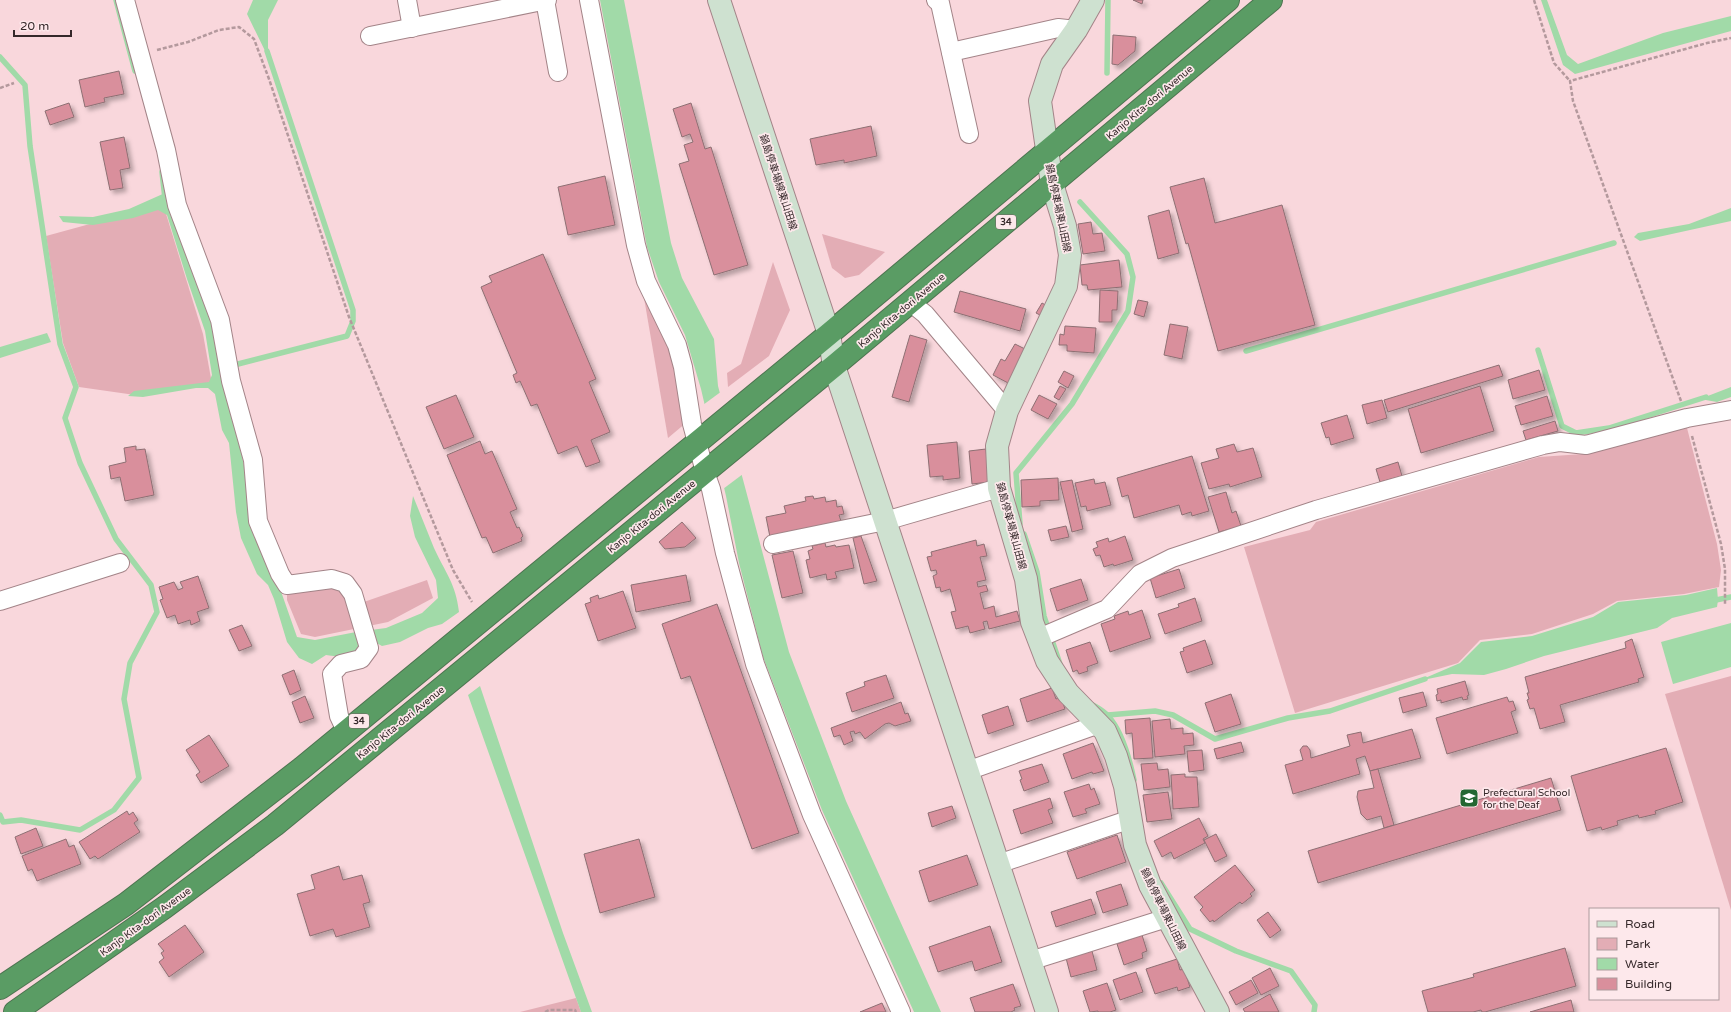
<svg xmlns="http://www.w3.org/2000/svg" width="1731" height="1012" font-family="'Varela Round','Noto Sans JP',sans-serif">
  <defs>
    <filter id="shadow"><feDropShadow dx="3.5" dy="3.5" stdDeviation="2" flood-color="#0004"/></filter>
  </defs>
  <rect width="100%" height="100%" fill="#f9d7dc"/>
  <g fill="#e3adb5">
    <path d="M163,204L203,334L212,384L135,395L79,387L63,343L46,236Z"/>
    <path d="M822,234L885,252L859,275L845,278L832,268Z"/>
    <path d="M773,262L790,310L769,356L728,387L727,373L741,364Z"/>
    <path d="M643,292L675,357L687,422L668,438Z"/>
    <path d="M1687,428L1717,544L1721,570L1719,587L1684,594L1617,601L1593,614L1532,634L1480,640L1458,663L1295,713L1244,547L1310,530L1316,522L1539,457L1583,454Z"/>
    <path d="M287,572L300,579L335,573L361,603L427,580L433,598L388,622L315,637L301,634L287,600Z"/>
    <path d="M1731,676V910L1665,694Z"/>
    <path d="M576,998L581,1012H520Z"/>
  </g>
  <g fill="#a1daa8">
    <path d="M253,0H278L268,20V57L247,14Z"/>
    <path d="M600,0H624L671,243L682,278L714,339L718,386L789,652L846,801L941,1012H914L822,810L763,657L739,563L726,496L701,389L685,335L659,282L647,247Z"/>
    <path d="M1541,0H1547L1567,55L1578,64L1663,33L1731,16V31L1575,74L1563,65Z"/>
    <path d="M165,193L169,198L217,332L244,466L250,522L277,580L297,637L315,640L356,632L386,628L422,613L438,598L436,580L415,537L410,516L413,496C420,513 427,531 434,548C445,572 456,584 459,612L442,624L428,628L400,642L382,646L373,641C359,652 344,659 326,655L312,664L299,658L287,642L274,599L268,585L257,574L241,538L236,512L229,443L222,430L215,394L208,388H196L143,397L128,396L134,391L209,382L212,375L205,331L187,279L167,215L158,210L133,218L93,225L63,222L59,216L93,217L129,209Z"/>
    <path d="M1731,208V221L1640,241L1634,237L1638,233L1689,224Z"/>
    <path d="M47,333L51,342L0,358V347Z"/>
    <path d="M1731,387V397L1717,402L1700,399Z"/>
    <path d="M1717,588L1718,600L1717,607L1672,618L1657,628L1544,656L1506,669L1484,675L1452,674L1418,681L1460,663L1481,642L1532,636L1593,617L1618,602L1686,595Z"/>
    <path d="M1731,623V667L1673,684L1661,642Z"/>
    <path d="M480,686L563,933L592,1012H581L468,695Z"/>
  </g>
  <path fill="#f9d7dc" d="M722,391L743,474L723,489L703,405Z"/>
  <g fill="none" stroke-linecap="round" stroke-linejoin="round">
    <g stroke="#a1daa8" stroke-width="5.5">
      <path d="M116,0L135,71"/>
      <path d="M0,57L25,85L30,146L60,344L76,387L65,418L80,463L116,539L151,585L157,612L130,663L124,699L139,778L114,810L80,830L21,820L3,822L0,815"/>
      <path d="M1107,73L1108,0"/>
      <path d="M162,172L165,199"/>
      <path d="M1538,350L1562,426L1576,433L1609,428L1706,397"/>
      <path d="M1246,351L1614,243"/>
      <path d="M230,368L238,364L347,336L353,321V310L267,51"/>
      <path d="M1020,524L1016,473L1072,404L1128,311L1133,277L1127,254L1080,202"/>
      <path d="M1024,534L1037,572L1044,616L1060,664"/>
      <path d="M1711,601L1731,597"/>
      <path d="M1093,705C1098,708 1104,711 1108,716C1122,731 1130,761 1134,780"/>
      <path d="M1108,715L1155,711L1173,715L1215,739L1288,718L1330,711L1425,679"/>
      <path d="M1161,883L1190,929L1236,951L1291,971L1315,1005L1314,1012"/>
    </g>
  </g>
  <g fill="#d98f9c" stroke="#8d6f73" filter="url(#shadow)">
    <path d="M1133,0H1143L1142,4Z"/>
    <path d="M1113,35L1136,37L1135,51L1118,65L1112,64Z"/>
    <path d="M119,71L124,94L104,98L105,102L85,107L79,80Z"/>
    <path d="M69,103L74,117L50,125L45,111Z"/>
    <path d="M691,103L705,149L711,147L748,265L714,275L679,164L689,161L684,145L693,142L690,134L682,137L673,109Z"/>
    <path d="M871,126L877,156L844,163V160L816,165L810,139Z"/>
    <path d="M124,137L130,168L120,170L123,188L110,190L100,142Z"/>
    <path d="M605,176L615,225L568,235L558,187Z"/>
    <path d="M1204,178L1215,223L1282,205L1315,325L1218,351L1188,243L1186,244L1170,187Z"/>
    <path d="M1169,210L1179,253L1158,259L1148,216Z"/>
    <path d="M1091,222L1093,234L1102,233L1105,251L1083,254L1078,224Z"/>
    <path d="M543,254L596,379L589,382L610,432L591,440L600,462L586,467L577,446L558,454L537,404L531,406L520,381L516,383L513,375L517,373L481,287L492,282L489,276Z"/>
    <path d="M1119,260L1122,287L1088,290L1087,285H1082L1080,265Z"/>
    <path d="M1100,290L1118,291L1117,310H1112V322H1099Z"/>
    <path d="M960,291L1026,309L1020,331L954,312Z"/>
    <path d="M1138,300L1148,302L1144,317L1134,314Z"/>
    <path d="M1042,303L1049,307L1044,317L1036,313Z"/>
    <path d="M1170,324L1188,327L1182,359L1164,355Z"/>
    <path d="M1065,326L1096,328L1094,353L1067,351V345H1059L1060,334L1064,335Z"/>
    <path d="M910,335L927,340L909,402L892,397Z"/>
    <path d="M1015,344L1027,350L1010,384L993,375L1001,359L1005,361Z"/>
    <path d="M1499,365L1503,376L1388,412L1384,400Z"/>
    <path d="M1539,370L1545,390L1513,399L1508,380Z"/>
    <path d="M1064,371L1074,376L1068,388L1058,382Z"/>
    <path d="M1060,386L1066,389L1059,400L1054,397Z"/>
    <path d="M1480,386L1494,431L1421,453L1408,409Z"/>
    <path d="M456,395L474,437L444,449L426,407Z"/>
    <path d="M1039,395L1057,404L1048,419L1031,410Z"/>
    <path d="M1547,396L1553,416L1521,425L1515,406Z"/>
    <path d="M1382,400L1387,418L1367,424L1362,405Z"/>
    <path d="M1347,415L1354,438L1331,445L1329,437L1326,438L1321,423Z"/>
    <path d="M1555,421L1558,431L1526,440L1523,431Z"/>
    <path d="M480,441L485,454L492,451L517,509L510,512L517,528L519,527L523,536L521,538L522,541L493,553L486,537L482,538L447,455Z"/>
    <path d="M957,442L960,478L943,480V476L930,477L927,445Z"/>
    <path d="M1234,444L1237,452L1253,448L1262,477L1230,487L1229,484L1209,489L1201,463L1219,458L1216,449Z"/>
    <path d="M136,446V450L145,449L154,495L125,501L120,477L111,479L109,466L126,462L124,448Z"/>
    <path d="M986,449L989,482L972,484L969,451Z"/>
    <path d="M1192,456L1209,511L1192,516L1191,512L1182,515L1179,505L1134,518L1128,495L1122,497L1117,478Z"/>
    <path d="M1398,462L1402,476L1380,482L1376,469Z"/>
    <path d="M1058,478L1059,500L1040,501V506L1022,507L1021,480Z"/>
    <path d="M1094,479L1095,484L1105,482L1111,505L1087,511L1086,506L1081,507L1075,483Z"/>
    <path d="M1072,480L1083,529L1072,532L1060,482Z"/>
    <path d="M1226,492L1232,513L1236,511L1241,526L1219,532L1208,497Z"/>
    <path d="M813,496L814,499L825,497L826,502L836,500L837,507L842,506L844,514L839,515L841,521L770,537L766,517L786,513L784,506L806,501L805,497Z"/>
    <path d="M682,522L696,538L685,547L665,549L659,542Z"/>
    <path d="M1066,526L1069,537L1051,541L1048,530Z"/>
    <path d="M861,536L877,581L864,584L853,538Z"/>
    <path d="M1125,536L1133,560L1114,566L1113,564L1104,567L1100,555L1096,556L1093,549L1098,547L1096,542L1108,538L1109,542Z"/>
    <path d="M976,540L977,546L984,544L987,556L980,557L986,580L977,582L978,587L986,585L988,591L980,593L984,609L994,606L996,617L1017,611L1020,621L989,629L987,621L983,622L985,629L970,633L968,626L956,629L951,612L956,611L950,589L941,592L940,587L936,588L933,576L937,574L936,570L931,571L927,557L932,556L931,552Z"/>
    <path d="M825,543L826,547L835,545L836,547L849,545L854,568L835,572L837,578L827,580L826,574L810,578L806,560L810,559L808,551L813,549L812,546Z"/>
    <path d="M793,551L803,593L782,598L772,555Z"/>
    <path d="M1179,569L1185,588L1156,598L1150,578Z"/>
    <path d="M686,575L691,601L636,612L631,585Z"/>
    <path d="M198,576L209,608L197,612L200,621L191,625L190,620L178,624L175,615L167,618L160,600L163,599L159,587L174,582L178,590L183,588L180,582Z"/>
    <path d="M1081,579L1088,600L1057,611L1050,589Z"/>
    <path d="M623,591L636,628L598,641L585,604L591,602L590,598L598,595L599,599Z"/>
    <path d="M1195,598L1202,621L1165,634L1158,614L1179,607L1178,604Z"/>
    <path d="M717,604L799,833L752,849L690,676L681,679L662,624Z"/>
    <path d="M1142,610L1151,638L1110,652L1101,624L1115,619L1114,616L1128,611L1129,615Z"/>
    <path d="M242,625L252,646L239,651L229,630Z"/>
    <path d="M1632,639L1644,677L1638,679L1639,682L1560,705L1565,722L1540,729L1534,708L1530,709L1527,700L1529,699L1527,693H1529L1525,677L1626,648L1625,642Z"/>
    <path d="M1205,640L1213,664L1187,673L1180,652L1184,651L1183,648Z"/>
    <path d="M1090,642L1098,663L1087,667L1088,671L1079,674L1077,670L1073,672L1066,650Z"/>
    <path d="M294,670L301,690L290,695L282,675Z"/>
    <path d="M886,675L894,698L852,712L846,693L865,686L864,682Z"/>
    <path d="M1465,681L1469,695L1467,696L1468,699L1463,700L1462,697L1441,703V700L1437,701L1436,695L1438,694L1437,689Z"/>
    <path d="M1052,688L1056,699L1061,697L1065,709L1027,722L1020,699Z"/>
    <path d="M1423,692L1427,706L1403,713L1399,698Z"/>
    <path d="M1231,694L1241,724L1215,732L1205,703Z"/>
    <path d="M305,696L314,718L300,723L292,702Z"/>
    <path d="M1507,697L1509,702L1513,701L1516,710L1511,712L1518,733L1447,754L1436,718Z"/>
    <path d="M901,702L905,714L908,713L911,721L895,726L889,723L885,724L865,739L860,732L855,734L854,731L850,732L853,741L844,745L840,735L834,737L831,728Z"/>
    <path d="M1008,706L1014,725L988,734L982,715Z"/>
    <path d="M1150,718L1153,758L1134,759L1132,733L1126,734L1125,720Z"/>
    <path d="M1170,719L1171,729L1183,728V734L1193,733L1194,745L1184,746L1185,754L1155,757L1152,721Z"/>
    <path d="M1412,729L1421,758L1370,771L1365,756L1356,759L1360,774L1293,794L1285,765L1303,760L1300,750L1303,746H1307L1310,750L1311,758L1350,746L1347,735L1361,732L1363,743Z"/>
    <path d="M209,735L229,766L201,783L196,775L200,772L186,750Z"/>
    <path d="M1241,742L1244,752L1217,759L1214,749Z"/>
    <path d="M1093,743L1104,771L1093,774L1092,772L1072,779L1063,754Z"/>
    <path d="M1666,748L1683,802L1655,811L1656,814L1639,818L1638,815L1617,821L1618,825L1602,830L1601,827L1587,831L1571,776Z"/>
    <path d="M1202,750L1204,770L1189,772L1187,751Z"/>
    <path d="M1157,763L1158,770L1168,769L1170,787L1144,790L1141,764Z"/>
    <path d="M1042,764L1049,782L1024,791L1020,780L1022,779L1019,771Z"/>
    <path d="M1378,769L1394,825L1384,828L1381,816L1367,820L1361,814L1357,797L1358,791L1374,788L1370,771Z"/>
    <path d="M1185,774V777H1197L1199,807L1173,809L1171,775Z"/>
    <path d="M1551,778L1561,810L1318,883L1308,851Z"/>
    <path d="M1089,784L1091,790L1094,788L1100,804L1085,809L1087,813L1073,817L1064,792Z"/>
    <path d="M1168,792L1172,819L1147,822L1143,795Z"/>
    <path d="M1050,798L1053,808L1048,810L1053,823L1021,834L1013,810Z"/>
    <path d="M952,806L956,818L932,827L928,813Z"/>
    <path d="M127,811L129,815L133,812L138,820L134,823L140,832L98,859L95,856L90,859L79,842Z"/>
    <path d="M1199,818L1208,836L1203,839L1205,843L1174,859L1171,852L1162,857L1154,841Z"/>
    <path d="M36,828L43,846L21,854L15,837Z"/>
    <path d="M1216,834L1227,856L1215,862L1204,840Z"/>
    <path d="M1117,835L1126,862L1077,879L1067,852Z"/>
    <path d="M66,839L69,847L74,845L81,864L37,881L32,869L28,871L22,856Z"/>
    <path d="M639,839L655,897L600,913L584,854Z"/>
    <path d="M967,855L978,885L929,902L919,871Z"/>
    <path d="M1235,865L1255,890L1250,894L1252,896L1242,904L1240,902L1214,922L1213,920L1210,922L1200,910L1203,907L1194,897Z"/>
    <path d="M339,866L343,880L362,875L370,902L363,904L370,927L336,937L333,929L310,936L297,894L315,889L311,875Z"/>
    <path d="M1121,884L1128,905L1103,913L1096,892Z"/>
    <path d="M1091,899L1096,914L1056,927L1051,912Z"/>
    <path d="M1268,912L1281,930L1270,938L1257,920Z"/>
    <path d="M185,925L204,952L169,977L159,962L164,958L161,953L164,951L158,944Z"/>
    <path d="M990,926L1002,962L975,971L972,961L938,972L929,947Z"/>
    <path d="M1142,935L1147,951L1142,953L1143,958L1124,965L1117,944Z"/>
    <path d="M1565,948L1576,986L1485,1012H1482L1481,1010L1473,1012H1428L1422,991L1474,977L1473,974Z"/>
    <path d="M1092,951L1097,970L1071,977L1066,958Z"/>
    <path d="M1177,959L1180,970L1184,969L1190,987L1178,991L1177,987L1155,994L1146,969Z"/>
    <path d="M1270,968L1279,986L1261,995L1252,978Z"/>
    <path d="M1136,972L1143,992L1120,1000L1113,980Z"/>
    <path d="M1251,980L1258,993L1236,1005L1229,992Z"/>
    <path d="M1107,983L1116,1010L1110,1012H1098V1011L1090,1012L1083,991Z"/>
    <path d="M1013,984L1021,1006L1014,1008L1015,1010L1011,1012H975L970,998Z"/>
    <path d="M1270,994L1279,1012H1245L1243,1009Z"/>
    <path d="M1571,1000L1574,1012H1530Z"/>
    <path d="M882,1003L886,1012H860Z"/>
  </g>
  <g fill="none" stroke-linecap="round" stroke-linejoin="round">
    <defs>
      <g id="street">
        <path d="M125,0L166,150L177,205L220,320L231,381L253,460L258,521L280,574L287,585L332,579L345,583L353,594L369,648L361,659L341,664L332,674L339,716L346,731"/>
        <path d="M407,0L412,28"/>
        <path d="M545,0L558,72"/>
        <path d="M589,0L636,245L646,281L677,345L683,367L692,424L705,472L711,489L725,553L755,664L812,815L901,1012"/>
        <path d="M936,0L940,3L969,134"/>
        <path d="M370,36L547,0"/>
        <path d="M951,52L1058,28L1076,30"/>
        <path d="M910,302L925,314L1007,411"/>
        <path d="M773,544L885,521L999,488"/>
        <path d="M0,601L120,563"/>
        <path d="M1039,638L1107,609L1140,574L1172,558L1316,510L1543,445L1560,442L1586,445L1687,418L1731,410"/>
        <path d="M967,771L1099,724"/>
        <path d="M998,864L1131,819"/>
        <path d="M1030,961L1167,918"/>
      </g>
      <g id="secondary">
        <path d="M719,0L829,334L834,366L1047,1012"/>
        <path d="M1093,0L1076,30L1052,64L1040,101L1052,184L1065,226L1070,255L1066,286L1007,411L997,446L999,488L1026,579L1032,622L1047,661L1068,693L1105,731L1116,756L1125,786L1135,845L1150,885L1218,1012"/>
      </g>
      <g id="highway">
        <path d="M0,988L126,904L302,768L829,334L1228,0"/>
        <path d="M15,1012L165,907L275,825L834,366L1271,0"/>
      </g>
    </defs>
    <use href="#street" stroke="#a38488" stroke-width="20"/>
    <use href="#secondary" stroke="#a38488" stroke-width="24"/>
    <use href="#highway" stroke="#4d7350" stroke-width="24"/>
    <g stroke="#b4999d" stroke-width="2.5" stroke-dasharray="4 2" stroke-linecap="butt">
      <path d="M1534,0L1554,63L1570,81"/>
      <path d="M157,50L188,42L219,30L239,27L254,39L269,79L349,317L453,570L472,602"/>
      <path d="M0,88L14,83"/>
      <path d="M1681,401L1573,101L1570,81L1707,43L1731,38"/>
      <path d="M1692,436L1721,544L1725,569V605"/>
      <path d="M545,1012L549,1010H575L576,1012"/>
    </g>
    <use href="#street" stroke="#fff" stroke-width="18"/>
    <use href="#secondary" stroke="#cee1d0" stroke-width="22"/>
    <use href="#highway" stroke="#5a9c64" stroke-width="22"/>
  </g>
  <defs>
    <symbol id="school-square" viewBox="-11 -11 22 22"><rect x="-9" y="-9" width="18" height="18" rx="4" fill="#236732" stroke="#fde8eb"/><path d="M0-5L7-2L0 1L-7-2ZM-4 1L0 2.5L4 1V4Q0 6-4 4Z" fill="#fff"/></symbol>
  </defs>
  <g fill-rule="evenodd">
    <use href="#school-square" x="1458" y="787" width="22" height="22"/>
  </g>
  <g text-anchor="middle" stroke-width="3.5" stroke-linejoin="round" paint-order="stroke">
    <g fill="#fde8eb" stroke="#716264" stroke-width="1">
      <rect x="996" y="215" width="20" height="14" rx="3"/>
      <rect x="349" y="714" width="20" height="14" rx="3"/>
    </g>
    <g font-size="9" font-weight="bold" fill="#35282a">
      <text x="1006" y="225">34</text>
      <text x="359" y="724">34</text>
    </g>
    <g font-size="10" fill="#35282a" stroke="#fde8eb">
      <text transform="translate(1149 102) rotate(-40)" y="4">Kanjo Kita-dori Avenue</text>
      <text transform="translate(779 182) rotate(72)" y="4">鍋島停車場線東山田線</text>
      <text transform="translate(1059 208) rotate(78)" y="4">鍋島停車場東山田線</text>
      <text transform="translate(901 310) rotate(-40)" y="4">Kanjo Kita-dori Avenue</text>
      <text transform="translate(651 516) rotate(-39)" y="4">Kanjo Kita-dori Avenue</text>
      <text transform="translate(1012 526) rotate(75)" y="4">鍋島停車場東山田線</text>
      <text transform="translate(400 722) rotate(-39)" y="4">Kanjo Kita-dori Avenue</text>
      <text transform="translate(1164 909) rotate(64)" y="4">鍋島停車場東山田線</text>
      <text transform="translate(145 921) rotate(-36)" y="4">Kanjo Kita-dori Avenue</text>
    </g>
    <g font-size="10" fill="#35282a" stroke="#fde8eb" text-anchor="start">
      <text x="1483" y="796">Prefectural School<tspan x="1483" dy="12">for the Deaf</tspan></text>
    </g>
  </g>
  <rect x="1589" y="908" width="130" height="92" fill="#fde8eb" stroke="#ad9b9e"/>
  <rect x="1597" y="921" width="20" height="6" fill="#cee1d0" stroke="#ad9b9e"/>
  <text x="1625" y="928" font-size="12" fill="#35282a">Road</text>
  <rect x="1597" y="938" width="20" height="12" fill="#e3adb5" stroke="#ad9b9e"/>
  <text x="1625" y="948" font-size="12" fill="#35282a">Park</text>
  <rect x="1597" y="958" width="20" height="12" fill="#a1daa8" stroke="#ad9b9e"/>
  <text x="1625" y="968" font-size="12" fill="#35282a">Water</text>
  <rect x="1597" y="978" width="20" height="12" fill="#d98f9c" stroke="#ad9b9e"/>
  <text x="1625" y="988" font-size="12" fill="#35282a">Building</text>
  <path d="M14 30v6h57v-6" fill="none" stroke="#35282a" stroke-width="2"/>
  <text x="20" y="30" font-size="12" fill="#35282a" stroke="#fde8eb" stroke-width="3" paint-order="stroke">20 m</text>
</svg>
